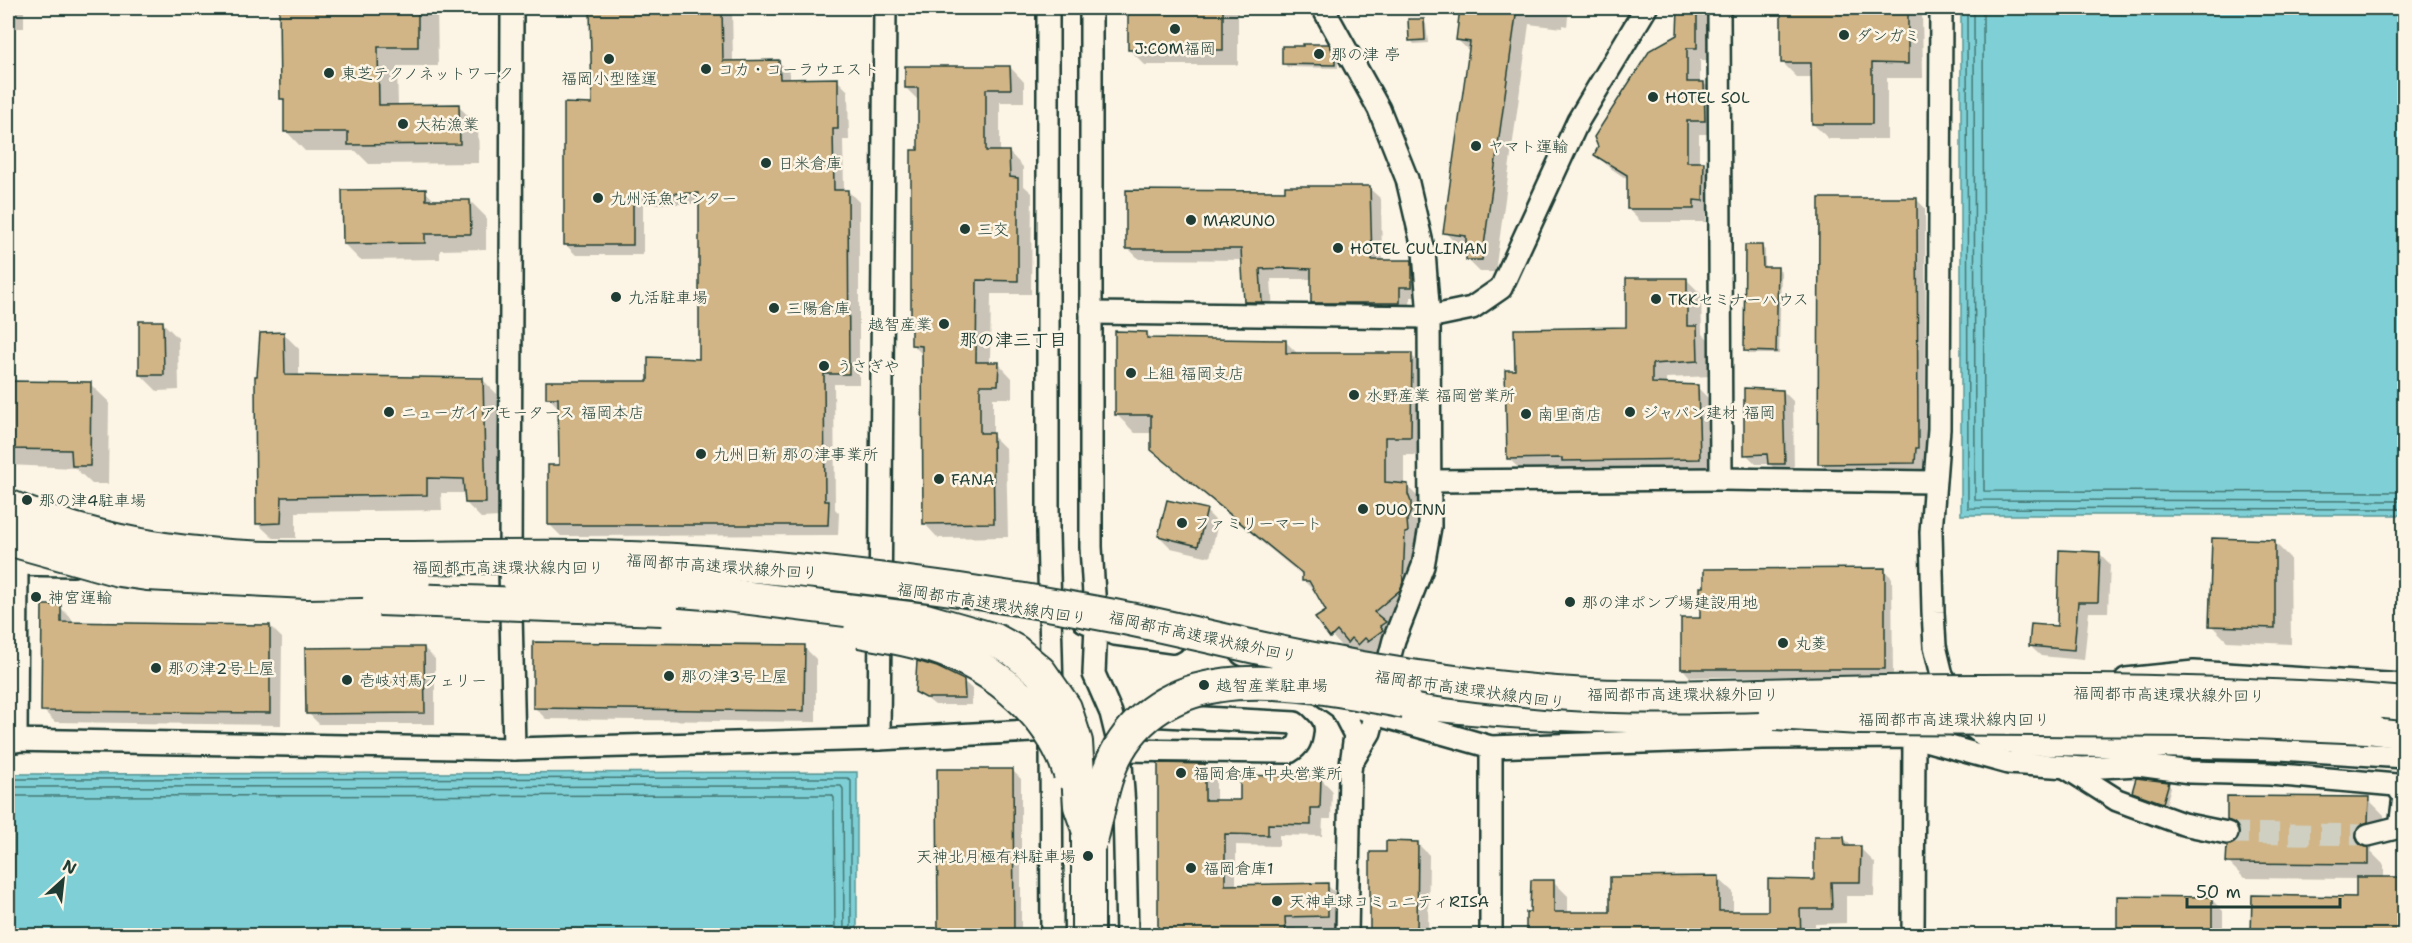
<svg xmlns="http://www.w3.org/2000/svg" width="2412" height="943" font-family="'Shantell Sans','Klee One',sans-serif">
  <rect width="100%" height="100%" fill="#fcf5e5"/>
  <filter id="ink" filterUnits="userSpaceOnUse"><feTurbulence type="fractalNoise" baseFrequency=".0167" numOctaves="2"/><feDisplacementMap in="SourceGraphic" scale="12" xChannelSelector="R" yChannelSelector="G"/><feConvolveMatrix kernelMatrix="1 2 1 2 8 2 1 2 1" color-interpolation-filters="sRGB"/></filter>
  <g filter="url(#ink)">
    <g fill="#7fd0d6" stroke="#599595" stroke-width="1.5">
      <rect x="1961" y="8" width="443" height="507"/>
      <path d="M857,772V935H8V774Z"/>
    </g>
    <g fill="#0003">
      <rect x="8" y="8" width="16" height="20"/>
      <path d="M281,8H437L438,66H397L398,106H458L478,125L479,163L369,164L356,151H305L286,131V103L281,98Z"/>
      <path d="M591,8H732L733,62H779L790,73V81L837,80L848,91L849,140H843L844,191H848L859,202V384H834L835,509L839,513L838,535L561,536L550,525L560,467L559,408L548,397L649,382L701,361V204H643V255H576L565,244L593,105Z"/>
      <path d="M940,8H978V13L945,12Z"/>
      <path d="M1129,8H1238V65H1145L1129,49Z"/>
      <path d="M1461,8H1569L1567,26L1562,25V28L1529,24L1495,272H1480L1468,260L1467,246L1457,245L1445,232L1470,52L1457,39Z"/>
      <path d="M1679,8H1709V60H1700V83H1704L1717,97V134H1699V163H1703L1716,176V213H1706V222H1641L1628,209V180L1609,167L1596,154L1679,36Z"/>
      <path d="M1783,8H1922L1923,78H1887V139H1829L1813,124V78H1798L1783,63Z"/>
      <path d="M1423,20L1426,24L1428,43L1414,44L1411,40Z"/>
      <path d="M1332,50L1338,61V68L1287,67L1284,63Z"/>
      <path d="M1010,67L1024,82V102H1000V152H1009L1023,167V185L1032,193L1031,294H991L990,363H998L1012,378V398H993V436L1006,449L1008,537L938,538L924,523L923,355L913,345L919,101L906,88Z"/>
      <path d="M1369,188L1381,199L1382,262H1411L1422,273V297H1410L1411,314L1324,313L1313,302V279H1271L1273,313H1257L1246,301L1243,260L1139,259L1128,248L1287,192Z"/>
      <path d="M425,191L436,202L470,201L486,217V249L440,250V259L360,260L344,244Z"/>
      <path d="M1916,199L1925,208L1926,456H1924L1923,471L1828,472L1820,463Z"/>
      <path d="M1762,247L1765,250V269L1778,268L1781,272L1779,354H1749L1746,350Z"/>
      <path d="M1686,279L1701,294L1702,333L1711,342L1712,376L1666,378V385L1697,387L1712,402L1714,473H1524L1508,458L1517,372L1628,328Z"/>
      <path d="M162,322L178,338L179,390L157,391L141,375Z"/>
      <path d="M1146,333L1153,340L1285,341L1298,354L1411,355L1430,374V455H1404V485L1407,486L1426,505L1422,601L1418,609L1392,630L1401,649L1367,661L1356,650L1350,656L1317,619L1328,612L1320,597L1303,580V576L1172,468L1153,449V433H1135L1116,414Z"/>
      <path d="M284,334L299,349V377L482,379L497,394L500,517L481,518L466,503L465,493H441L442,510L296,512V538H273L257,523Z"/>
      <path d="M8,383L90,384L109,402L108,484H92L75,468L8,465Z"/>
      <path d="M1783,391L1793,401L1794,474H1780L1770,464H1756L1746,454Z"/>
      <path d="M1206,511L1218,523L1210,557L1171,548L1159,536Z"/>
      <path d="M2274,542L2290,558L2291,644L2227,641L2211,625Z"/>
      <path d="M2099,553L2110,564L2108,612H2089L2084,660L2041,656L2030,646L2059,628Z"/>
      <path d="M1884,570L1892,578L1893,676L1690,677L1683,669Z"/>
      <path d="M60,607L72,619V624L270,626L282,638L281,725L55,722L43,710Z"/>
      <path d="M804,647L816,659V722L546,719L534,707Z"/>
      <path d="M424,648L435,659V724H319L308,713Z"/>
      <path d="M963,681L972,689V705H935L917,691Z"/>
      <path d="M1204,765L1216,777V801H1241L1320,778L1332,790L1331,819H1323L1322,836L1279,835V846L1236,845V886L1327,885L1339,896V928H1296V936H1159Z"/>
      <path d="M1013,771L1021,779V936H939Z"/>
      <path d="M2168,783L2171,787L2166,805L2137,795L2134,791Z"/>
      <path d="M2368,799L2384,815V838L2374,842L2371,852L2384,865V878L2404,880V936H2253L2358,898V879L2244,878L2228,862L2241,835L2228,819Z"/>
      <path d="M1844,838L1853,848H1860L1875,863L1874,896H1846V923L1815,924V936H1528L1532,913L1554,882L1568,896V913H1611L1718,878L1733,892V913L1769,912L1816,881Z"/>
      <path d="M1417,843L1429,855L1428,936H1371L1387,854Z"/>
      <path d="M2211,899L2223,911V936H2118Z"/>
    </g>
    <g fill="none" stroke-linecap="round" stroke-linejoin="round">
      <g stroke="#457875" stroke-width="1.5">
        <path d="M1967,8L1968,508L2404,509"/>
        <path d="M1974,8L1975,500L2404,501"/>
        <path d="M1983,8L1984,491L2404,492"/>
        <path d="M8,779L848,778L851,781V936"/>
        <path d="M8,787L841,786L843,789L844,936"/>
        <path d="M8,796L832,795L834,798L835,936"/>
      </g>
    </g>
    <g fill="#d1b586" stroke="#1f3d34" stroke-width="1.5">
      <path d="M279,8H418V47H378L379,105L459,104L460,144L348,145V132H284V99H280Z"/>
      <path d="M590,8H722L723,61L779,60L780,79L838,78V129H833L834,190H848L849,374H824L825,501H829L828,525H548V465H559L558,398H546V381H648V357L699,359V193L633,194V245H564V103L592,104Z"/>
      <rect x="1128" y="8" width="95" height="42"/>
      <path d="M1460,8H1517L1482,260H1466V236L1443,233L1470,42L1456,40Z"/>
      <path d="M1678,8H1697V48H1687V82H1704L1705,121H1687V162H1704L1703,201L1694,200V209H1627V175L1594,155L1598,147L1594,137L1650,50L1677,35Z"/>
      <path d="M1781,8H1908V64L1872,63V124H1812L1811,63H1781Z"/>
      <path d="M1408,19H1424L1425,40L1409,41Z"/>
      <path d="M1303,44H1329L1335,56V65L1282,64V46H1303Z"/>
      <path d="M905,66H1010L1011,89H986V151H1009L1010,177L1018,178V281L977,280L976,362H999L998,385H980V433H993L994,523L923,524L922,346L911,345V150H918V88H905Z"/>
      <path d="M1285,186H1370L1372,260H1412V287H1400V303H1311V269L1289,268L1260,269L1262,302H1244L1241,249H1126V190L1285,191Z"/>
      <path d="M426,189V200H470L471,234H425V243L343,244L342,190Z"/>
      <path d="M1819,198H1917L1918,448H1916L1915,463L1818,464Z"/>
      <path d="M1745,245H1762L1763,267H1778L1776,352L1744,351Z"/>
      <path d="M1626,278H1687V326H1697L1698,361L1652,364V383L1698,385L1700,459L1562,461V458L1507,459L1505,370H1515L1514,329L1626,327Z"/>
      <path d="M139,321H163L164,375H139Z"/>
      <path d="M1115,331L1147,332V338L1286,340V353H1412L1411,437H1385V482L1408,484V494L1411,502V511L1407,520L1408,532L1405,533L1403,582L1400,590L1374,612L1386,622L1380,626L1383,630L1368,641L1365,638L1358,645L1351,638L1347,643L1337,631L1330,638L1315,618L1326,611L1309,581H1302V573L1151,450V415H1115Z"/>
      <path d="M284,332L285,375L483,378L486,503H465L463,479L427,478V495L282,497L281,523L256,524L255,376H257L260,333Z"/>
      <path d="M8,381L91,382L90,466H72L71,450L8,449Z"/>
      <path d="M1744,388L1783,390L1785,464H1768L1767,454L1744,455Z"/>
      <path d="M1167,500L1207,509L1198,546L1158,536Z"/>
      <path d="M2212,538L2275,540V628L2209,626Z"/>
      <path d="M2059,550L2100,552L2098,602H2078L2074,650L2029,646L2031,624L2057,626Z"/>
      <path d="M1885,568V669H1681V618H1700V587H1704V569Z"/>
      <path d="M42,605H61V622L270,625V713L41,711Z"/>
      <path d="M533,642L805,645L804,711L533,708Z"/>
      <path d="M388,647H424L425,713L306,714L305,648Z"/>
      <path d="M917,661L937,667L964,680L965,698H926L915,692Z"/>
      <path d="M1158,763L1205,764V800H1240V775L1321,777L1320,808H1311V825L1268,824V835L1225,834V885L1328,883V916L1285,917L1286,936H1158Z"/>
      <path d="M937,769H1013L1014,936H938Z"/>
      <path d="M2136,778L2169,782L2163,803L2132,792Z"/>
      <path d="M2227,796L2369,797L2368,822L2359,826L2356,838L2359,844L2368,847V864L2226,863L2227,845L2236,842L2240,835L2236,824L2227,820Z"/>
      <path d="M1814,837H1844L1845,846H1861L1860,882H1831L1832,909H1800L1801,936H1526V912H1530L1531,880H1554V912H1610V877L1719,876V911H1768V879L1814,880Z"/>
      <path d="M1386,841L1418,842L1417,936H1370V852H1386Z"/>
      <path d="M2356,877H2404L2403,936H2251L2252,895L2356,897Z"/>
      <path d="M2117,896L2212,897V936H2117Z"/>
    </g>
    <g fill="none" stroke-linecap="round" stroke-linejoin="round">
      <path stroke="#d0d0c2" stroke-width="21" stroke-dasharray="21 10" stroke-linecap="butt" d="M2227,833L2368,835"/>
      <defs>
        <g id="minor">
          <path d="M512,8L510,567L514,749"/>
          <path d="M1048,8V533L1052,692"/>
          <path d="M1091,8V547L1096,625L1094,674L1111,713L1120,750L1124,806L1127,936"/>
          <path d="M1323,8L1379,109L1407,179L1424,252L1429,317L1430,527L1423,566L1394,640L1370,732L1355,757"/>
          <path d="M1719,8L1721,479"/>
          <path d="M1941,8L1939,429L1931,532L1933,612L1935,646L1942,675L1950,687L1963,694"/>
          <path d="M1091,313L1429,317L1472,308L1501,288L1578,121L1646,8"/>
          <path d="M1431,481L1721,479L1933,482"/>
          <path d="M8,564L73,565"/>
          <path d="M1084,621L1115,634L1173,642"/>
          <path d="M1242,654L1307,684L1341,708L1355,735L1350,771L1347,936"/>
          <path d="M2126,679L2194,672L2404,685"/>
          <path d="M1343,700L1375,714L1491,747L1763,738L1914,737L2008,763L2083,768L2138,765L2190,772L2270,774L2396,785L2404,796L2400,827L2368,835"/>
          <path d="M1960,718L1989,739L2021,744L2280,749L2404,757"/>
          <path d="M879,739L885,8"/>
          <path d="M8,740L514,749L879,739L1051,730"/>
          <path d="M16,741L17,565"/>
          <path d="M1051,741L1052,936"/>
          <path d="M1120,750L1289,752C1299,746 1301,741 1302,730L1295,723L1147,715"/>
          <path d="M2065,767L2117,800L2183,824L2227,833"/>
          <path d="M1491,936V747"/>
          <path d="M1913,936L1914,737"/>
        </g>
        <g id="highway">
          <path d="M1406,702C1537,715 1670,723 1800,709"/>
          <path d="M2368,727L2404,732"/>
          <path d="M1088,829V936"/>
        </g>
      </defs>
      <use href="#minor" stroke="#1f3d34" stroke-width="26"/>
      <use href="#highway" stroke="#1f3d34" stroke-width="36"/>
      <use href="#minor" stroke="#fcf5e5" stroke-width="21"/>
      <use href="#highway" stroke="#fcf5e5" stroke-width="32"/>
      <defs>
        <g id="highway-bridge">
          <path d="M8,506C70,532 140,548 207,554C260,560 313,558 365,558C482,558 600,553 717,563C850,573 983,591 1114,616C1177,628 1240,645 1303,657C1387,674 1471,686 1556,693C1648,700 1742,695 1835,693C1972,690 2110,689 2247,695C2300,697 2352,698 2404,704"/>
          <path d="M8,539L119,570L147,574L307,582L414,580"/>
          <path d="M518,578L718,594L925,620L995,640L1015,651L1040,672L1065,708L1076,742L1080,806L1088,829"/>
          <path d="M379,599L662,609"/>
          <path d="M860,631C880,635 900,638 919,643C984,658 1050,709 1070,774"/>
          <path d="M1775,713L1860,718L2206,720L2368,727"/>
          <path d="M1091,841C1099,811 1103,776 1119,749C1177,651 1314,686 1405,702"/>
        </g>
      </defs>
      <use href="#highway-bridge" stroke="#1f3d34" stroke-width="36" stroke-linecap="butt"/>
      <use href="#highway-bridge" stroke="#fcf5e5" stroke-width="32"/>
    </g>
  </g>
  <g fill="#1f3d34" stroke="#fcf5e5" stroke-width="2">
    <circle cx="1175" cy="29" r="6"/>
    <circle cx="1844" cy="35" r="6"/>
    <circle cx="1319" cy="54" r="6"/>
    <circle cx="609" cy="59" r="6"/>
    <circle cx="706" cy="69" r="6"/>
    <circle cx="329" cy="73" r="6"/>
    <circle cx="1653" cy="97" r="6"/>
    <circle cx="403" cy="124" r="6"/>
    <circle cx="1476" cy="146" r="6"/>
    <circle cx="766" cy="163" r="6"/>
    <circle cx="598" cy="198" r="6"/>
    <circle cx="1191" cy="220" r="6"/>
    <circle cx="965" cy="229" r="6"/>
    <circle cx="1338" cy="248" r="6"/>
    <circle cx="616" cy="297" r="6"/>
    <circle cx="1656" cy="299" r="6"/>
    <circle cx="774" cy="308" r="6"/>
    <circle cx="944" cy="324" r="6"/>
    <circle cx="824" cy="366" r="6"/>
    <circle cx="1131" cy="373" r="6"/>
    <circle cx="1354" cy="395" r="6"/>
    <circle cx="389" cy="412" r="6"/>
    <circle cx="1630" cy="412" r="6"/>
    <circle cx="1526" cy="414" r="6"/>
    <circle cx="701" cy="454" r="6"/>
    <circle cx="939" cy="479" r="6"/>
    <circle cx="27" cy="500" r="6"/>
    <circle cx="1363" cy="509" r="6"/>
    <circle cx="1182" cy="523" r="6"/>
    <circle cx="36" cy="597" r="6"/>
    <circle cx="1570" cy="602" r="6"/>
    <circle cx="1783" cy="643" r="6"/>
    <circle cx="156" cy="668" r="6"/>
    <circle cx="669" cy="676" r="6"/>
    <circle cx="347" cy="680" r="6"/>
    <circle cx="1204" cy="685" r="6"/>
    <circle cx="1181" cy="773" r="6"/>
    <circle cx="1088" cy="856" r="6"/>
    <circle cx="1191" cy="868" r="6"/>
    <circle cx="1277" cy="901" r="6"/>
  </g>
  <g text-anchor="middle" stroke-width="5" stroke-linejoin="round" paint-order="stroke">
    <g font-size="16" fill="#1f3d34" stroke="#fcf5e5" text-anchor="start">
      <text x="1856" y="41">ダンガミ</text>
      <text x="1175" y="54" text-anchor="middle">J:COM福岡</text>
      <text x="1331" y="60">那の津 亭</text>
      <text x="718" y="75">コカ・コーラウエスト</text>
      <text x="341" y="79">東芝テクノネットワーク</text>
      <text x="609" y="84" text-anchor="middle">福岡小型陸運</text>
      <text x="1665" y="103">HOTEL SOL</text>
      <text x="415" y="130">大祐漁業</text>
      <text x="1488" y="152">ヤマト運輸</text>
      <text x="778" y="169">日米倉庫</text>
      <text x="610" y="204">九州活魚センター</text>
      <text x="1203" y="226">MARUNO</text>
      <text x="977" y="235">三交</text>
      <text x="1350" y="254">HOTEL CULLINAN</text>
      <text x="628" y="303">九活駐車場</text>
      <text x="1668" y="305">TKKセミナーハウス</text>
      <text x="786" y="314">三陽倉庫</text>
      <text x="932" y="330" text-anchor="end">越智産業</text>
      <text x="836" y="372">うさぎや</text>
      <text x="1143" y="379">上組 福岡支店</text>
      <text x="1366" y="401">水野産業 福岡営業所</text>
      <text x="401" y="418">ニューガイアモータース 福岡本店</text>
      <text x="1642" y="418">ジャパン建材 福岡</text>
      <text x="1538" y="420">南里商店</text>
      <text x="713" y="460">九州日新 那の津事業所</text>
      <text x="951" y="485">FANA</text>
      <text x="39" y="506">那の津4駐車場</text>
      <text x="1375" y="515">DUO INN</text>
      <text x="1194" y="529">ファミリーマート</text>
      <text x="48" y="603">神宮運輸</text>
      <text x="1582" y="608">那の津ポンプ場建設用地</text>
      <text x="1795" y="649">丸菱</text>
      <text x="168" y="674">那の津2号上屋</text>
      <text x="681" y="682">那の津3号上屋</text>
      <text x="359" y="686">壱岐対馬フェリー</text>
      <text x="1216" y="691">越智産業駐車場</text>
      <text x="1193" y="779">福岡倉庫 中央営業所</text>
      <text x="1076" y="862" text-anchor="end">天神北月極有料駐車場</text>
      <text x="1203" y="874">福岡倉庫1</text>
      <text x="1289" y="907">天神卓球コミュニティRISA</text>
    </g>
    <g font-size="16" fill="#1f3d34" stroke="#fcf5e5">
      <text transform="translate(722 566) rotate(4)" y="6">福岡都市高速環状線外回り</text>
      <text x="508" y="573">福岡都市高速環状線内回り</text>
      <text transform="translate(992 603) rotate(9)" y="6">福岡都市高速環状線内回り</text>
      <text transform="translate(1203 636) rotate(12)" y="6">福岡都市高速環状線外回り</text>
      <text transform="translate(1470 689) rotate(8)" y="6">福岡都市高速環状線内回り</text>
      <text x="1683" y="700">福岡都市高速環状線外回り</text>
      <text transform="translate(2169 694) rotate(1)" y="6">福岡都市高速環状線外回り</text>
      <text x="1954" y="725">福岡都市高速環状線内回り</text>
    </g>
    <g font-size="18" font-weight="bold" fill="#1f3d34" stroke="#fcf5e5">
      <text x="1013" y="346">那の津三丁目</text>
    </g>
  </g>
  <rect width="2412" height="943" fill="none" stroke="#fcf5e5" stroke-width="30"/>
  <rect x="15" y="15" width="2382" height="913" fill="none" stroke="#1f3d34" stroke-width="2" filter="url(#ink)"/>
  <g transform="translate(63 880) rotate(27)" stroke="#fcf5e5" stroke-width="4.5" paint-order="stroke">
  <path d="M0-4.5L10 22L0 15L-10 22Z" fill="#1f3d34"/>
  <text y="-9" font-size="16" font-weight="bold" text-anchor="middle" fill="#1f3d34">N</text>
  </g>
  <path d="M2187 898v9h153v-9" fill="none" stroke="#1f3d34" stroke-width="3"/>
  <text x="2196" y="898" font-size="18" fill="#1f3d34" stroke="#fcf5e5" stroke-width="4.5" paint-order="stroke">50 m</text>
</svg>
